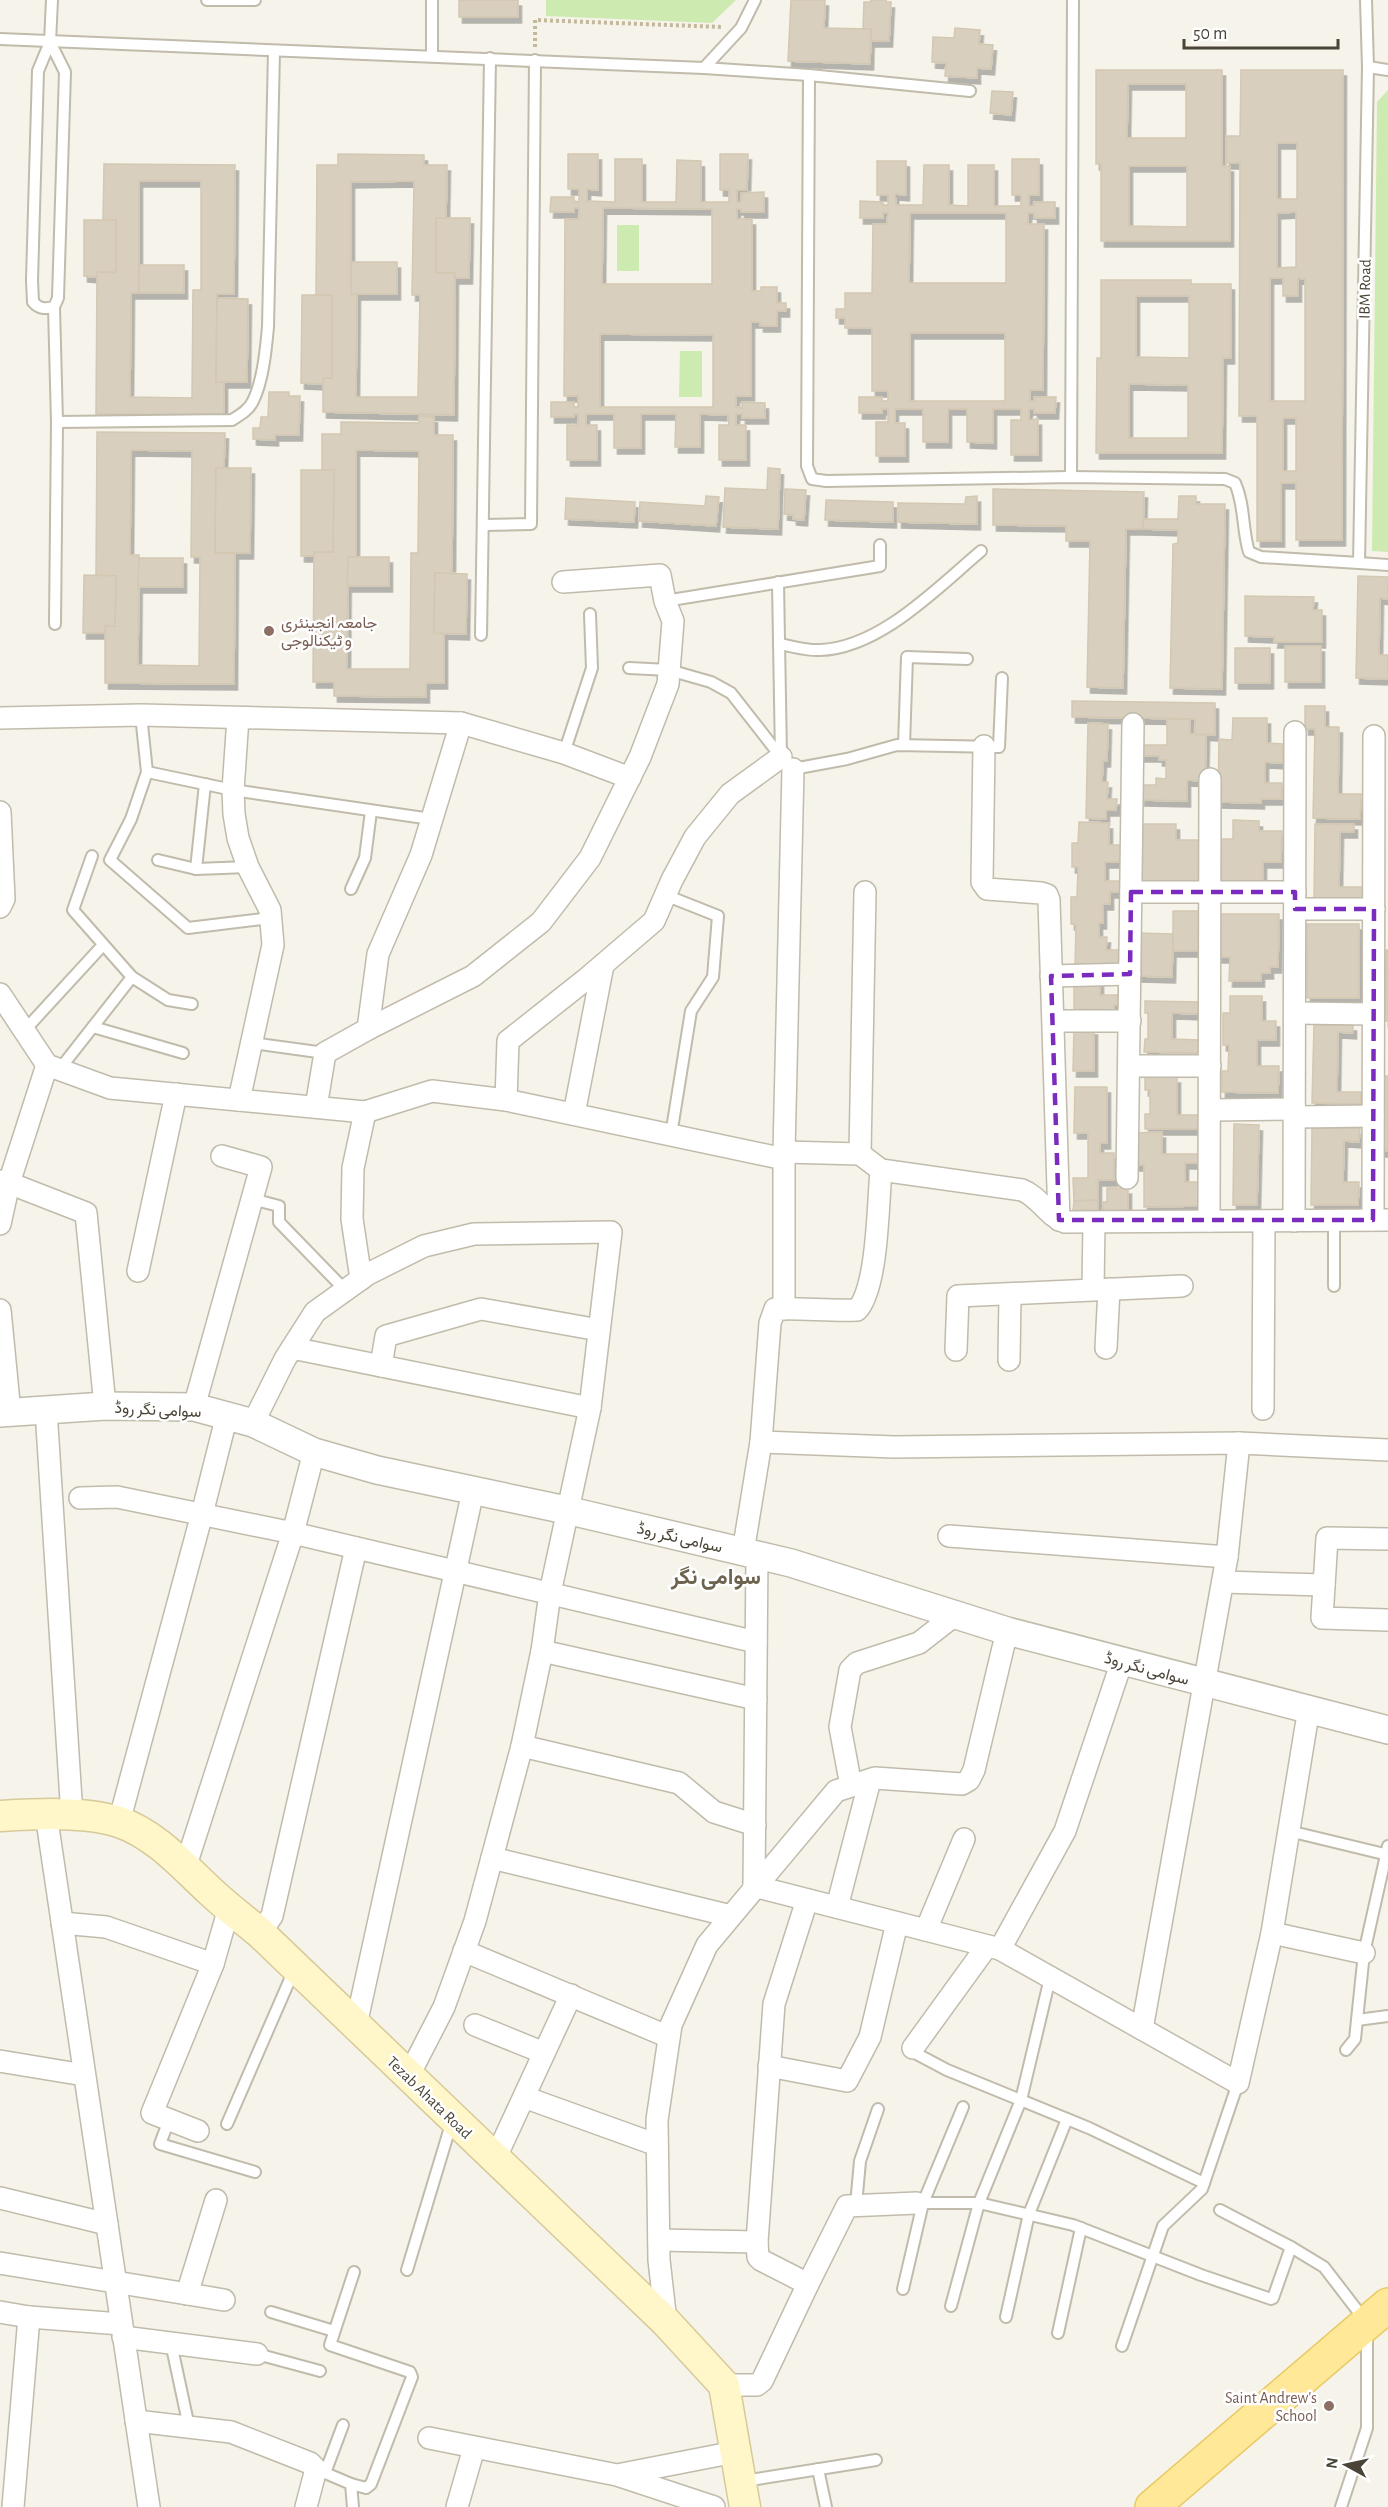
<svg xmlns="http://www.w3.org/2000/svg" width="1388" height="2507" font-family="'Alegreya Sans',Vazirmatn,sans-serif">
  <defs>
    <filter id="shadow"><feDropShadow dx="3.5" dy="6" stdDeviation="0" flood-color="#0004"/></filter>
  </defs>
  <rect width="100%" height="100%" fill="#f5f3ea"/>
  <g fill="#cdebb1">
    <path d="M546,0H736L712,23L546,16Z"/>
    <path d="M1388,90V552L1372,551L1377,102Z"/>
    <rect x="617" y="225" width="22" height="46"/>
    <path d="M680,351H702V397H679Z"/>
  </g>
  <g fill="#d8cfbe" stroke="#d3c8b1" stroke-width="1.5" fill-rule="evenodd" filter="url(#shadow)">
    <rect x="459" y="0" width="59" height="17"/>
    <path d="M791,0H825L824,28L871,29L870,64L788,61Z"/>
    <path d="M871,0H886V2H891L889,41H871V29H863L864,2H871Z"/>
    <path d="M955,28L980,30L979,44L993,45L991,69L977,68V78L945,76L946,63L932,62L933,37L954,38Z"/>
    <path d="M1096,70H1222V166H1230V241H1101V164H1096ZM1128,84H1186V138H1127ZM1129,166H1187V227L1129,226Z"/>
    <path d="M1241,70H1343L1342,540H1296V483H1281V541H1257V416H1239L1240,163H1226V136H1240ZM1277,143H1297V199H1277ZM1296,212V267L1277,268V213ZM1270,278H1283V296H1298V278L1305,279V401H1270ZM1283,418H1296V471H1283Z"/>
    <path d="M992,91L1013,92L1011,115L990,113Z"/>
    <path d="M338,154L424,155V165H447L446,218H436V273H455L454,415L323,412V378H332V295H316L317,165H338ZM414,181L412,295H420L418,397H356L357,294H351V182Z"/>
    <path d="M568,154H598V190L587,189V201L615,202V159H642V202H676L677,160L701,161V202H729V190H720V154H748L747,190H737V202H741V193L764,192V212H741V209H737V219H752V291H761V287H777V303H786V311H777V326H760V322H751V396H736V407L742,408V402L765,403V418H742V414H736V425H746V460H719V425H729L728,415L700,414V447H675L676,414H641V448H614V414H586V425H597V460H567V425H578V414H574V417H551V402H574V407H578V396H564L565,219H579V208H574V212H550L551,197H574V201L579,202V189H568ZM603,208L712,209V284H602ZM600,334L713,335V407H600Z"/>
    <path d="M1012,159H1039V195H1029V206H1034V202H1055V218H1034V213H1028V224H1044L1043,390H1030V401H1034V397H1056L1055,413H1034V409H1029V420L1038,419V455H1011V420H1021V409H993V443L967,442V409H948V442H923V409H895V423H905V456H876V422H888V409H882V413H859V397H882V401H888V391H872V328H845V318H836V309H845V293H872L873,224H887L888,213H883V218H860V201L883,202V205H888V195H877V161H906V195L895,194L896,205H923L924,165H949V205L968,206V165H994V206H1021V195H1012ZM910,213H1006V283H909ZM910,333H1005V401H910Z"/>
    <path d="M104,164L235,165L234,294H217L216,382H224V415L96,414L97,272H116V220H103ZM139,181H201V290H193L192,398L130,397L131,293H139Z"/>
    <path d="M436,218H470L469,278H455V273H436Z"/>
    <path d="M84,220H116V272H97V277L84,276Z"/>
    <rect x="351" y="262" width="46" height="32"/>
    <rect x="139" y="265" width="45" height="28"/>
    <path d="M1101,280H1191V284H1231V358H1223L1222,453H1096L1097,358H1101ZM1136,296H1189V358L1136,357ZM1129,384L1188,385V438H1129Z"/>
    <path d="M302,295H332V378H323V384L301,383Z"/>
    <path d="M217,298L248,299L247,382H216Z"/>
    <path d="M269,392H289V396H300L299,435H275V440L253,439V428H260L261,417H268Z"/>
    <path d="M419,416L434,417V435H453L452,574L435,573L434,633L444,634V683H426V697L334,696V682H313L314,552H333L334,470H322V434H341V422L419,423ZM356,450L419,451L418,553H411L410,669H347L348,557H356Z"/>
    <path d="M97,432L225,433L224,468H216L215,553H235L234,684L105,683V626H115L116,576L96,575ZM131,450L192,451L191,557H200L199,666L138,665L139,555H130Z"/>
    <path d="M216,468H251L250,553H215Z"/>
    <path d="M768,468L780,469L778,529L723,527L725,488L767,490Z"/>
    <path d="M301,470H334L333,552H314V556H301Z"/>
    <path d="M785,489L806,490L804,520L793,519V515L784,514Z"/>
    <path d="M993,489L1144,492L1143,529H1126L1123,688L1087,687L1090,541H1066V526L993,525Z"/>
    <path d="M706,496L719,497L716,526L639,521L640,502L705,506Z"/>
    <path d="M977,496V524L898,522V503L965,504L966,497Z"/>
    <path d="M1179,496H1196V504H1225L1222,689L1170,688L1173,544L1178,543V530L1143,529V519H1178Z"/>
    <path d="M566,498L635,502L634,522L565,519Z"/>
    <path d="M826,500L893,502V522L825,520Z"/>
    <path d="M348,557H389V586H347Z"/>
    <path d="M139,558H183V587H138Z"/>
    <path d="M435,573L467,574L466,634L434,633Z"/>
    <path d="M84,575L116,576L115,626H105V633H83Z"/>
    <path d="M1358,576L1388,577V599L1380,598L1379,655H1388V679L1356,678Z"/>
    <path d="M1245,596L1314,597L1313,610H1322V642H1274L1275,637L1245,636Z"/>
    <rect x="1285" y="646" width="36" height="36"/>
    <rect x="1235" y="648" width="35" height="35"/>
    <path d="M1072,701L1215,703V735L1195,734V719L1072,717Z"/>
    <path d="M1305,706H1325V727H1339L1338,794H1361L1360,819L1313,818L1315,729H1305Z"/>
    <path d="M1233,718H1267V743L1283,744V763L1265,762V783H1282V799H1261V803L1218,802L1219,739L1232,740Z"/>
    <path d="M1167,719H1190V734L1206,735L1205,781L1187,780V801L1141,800L1142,785H1156V778L1166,779V760H1159V756H1140V745H1167Z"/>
    <path d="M1088,723L1108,724L1107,761H1103L1102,782H1108L1107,799H1117L1116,810H1106V819L1086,818Z"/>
    <path d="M1233,820L1259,821V831H1282L1281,862H1263V884L1216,883L1217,839H1233Z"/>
    <path d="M1079,822L1109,823V845H1124V862H1105V881H1125V892H1110V904H1103V923H1099V937H1107L1106,950H1123L1122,967H1075L1076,925L1071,924V897H1077L1078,867H1072V843H1078Z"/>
    <path d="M1140,824H1176V840H1199V885H1140Z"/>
    <path d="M1315,824H1354V832H1340L1339,887H1363V902H1314Z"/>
    <path d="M1173,911H1205L1204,951H1173Z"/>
    <path d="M1219,914H1279L1278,967H1270V973H1261V981H1229L1230,957H1218Z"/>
    <rect x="1307" y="924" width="52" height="74"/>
    <path d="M1137,933L1173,934L1172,977L1137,976Z"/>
    <path d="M1386,950H1388V1021H1385Z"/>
    <path d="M1074,980H1100V995H1123V1006L1114,1005V1010L1074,1009Z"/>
    <path d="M1230,996H1262V1021H1276V1040H1257V1066H1279L1278,1093L1222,1092V1071H1228L1229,1045H1223V1013H1230Z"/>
    <path d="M1145,1001L1200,1002V1014L1172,1013V1039L1200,1040L1199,1053L1144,1052L1145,1039H1148V1013H1145Z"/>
    <path d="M1314,1024L1353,1025V1033L1338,1032L1337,1092H1361V1104L1312,1103Z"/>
    <path d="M1074,1029H1094V1071H1073Z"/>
    <path d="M1382,1076H1388V1151H1381Z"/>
    <path d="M1145,1077H1177V1115H1199V1129H1145V1114H1150V1090H1145Z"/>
    <path d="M1075,1087H1107V1143H1100V1153H1114V1180H1098V1200L1074,1201L1073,1178H1088V1133H1074Z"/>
    <path d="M1234,1124L1259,1125L1257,1205H1233Z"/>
    <path d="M1312,1128H1360L1359,1142L1344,1141L1343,1182H1359L1358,1205H1311Z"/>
    <path d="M1162,1132V1154H1199V1163H1185V1182H1199V1206L1144,1207V1165H1133V1133Z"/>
    <path d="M1107,1188H1128V1211H1103V1202H1107Z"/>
    <path d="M1098,1200V1211H1073L1074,1201Z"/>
  </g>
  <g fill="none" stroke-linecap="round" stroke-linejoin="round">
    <defs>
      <g id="service">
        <path d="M207,0H255"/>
        <path d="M1366,0L1368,67L1359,563L1388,565"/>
        <path d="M0,39L704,68L809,75L970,91"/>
        <path d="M50,42L65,72L58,298L54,307C45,309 39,309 33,302L32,280L38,71L50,42L52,0"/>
        <path d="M432,56V0"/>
        <path d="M1368,67L1388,70"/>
        <path d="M704,68L741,28L755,0"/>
        <path d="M809,75L807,466L812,479L826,481L1071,477L1225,479L1235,483C1245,505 1242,530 1249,552L1261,557L1359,563"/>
        <path d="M54,307L57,422L232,420C240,415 249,410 253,401C263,381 266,349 268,327L274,51"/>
        <path d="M1071,477L1073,0"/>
        <path d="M483,525L531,524L535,60"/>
        <path d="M778,582L781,757"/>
        <path d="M665,601L880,566V545"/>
        <path d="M55,624L57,422"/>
        <path d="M481,635L490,58"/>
        <path d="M779,644C792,646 806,651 820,650C880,648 937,588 981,551"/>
        <path d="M629,668L669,670L711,682L731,693L781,757L793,769L847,759L897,745L999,747L1002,678"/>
        <path d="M141,715L147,772L131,819L110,860L188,928L271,918"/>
        <path d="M904,745L907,657L967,659"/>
        <path d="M564,753L592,668L590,614"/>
        <path d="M147,772L233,790L431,819"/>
        <path d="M92,856L73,910L132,977L168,1000L192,1004"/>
        <path d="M158,860L196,869L248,867"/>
        <path d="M196,869L205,784"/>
        <path d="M351,889L365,858L371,811"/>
        <path d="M665,895L718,916L713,977L691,1011L671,1135"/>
        <path d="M93,1027L183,1053"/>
        <path d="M24,1031L103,945"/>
        <path d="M252,1043L325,1053"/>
        <path d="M59,1070L132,977"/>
        <path d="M252,1199L279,1206V1222L345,1290"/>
        <path d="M1334,1286V1220"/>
        <path d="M1289,1831L1388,1855"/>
        <path d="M1357,2020L1388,2016"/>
        <path d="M913,2048L915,2053L947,2070L1089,2128L1204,2183"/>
        <path d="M1346,2050L1355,2039L1364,1953L1388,1846"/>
        <path d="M169,2120L160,2144L255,2172"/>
        <path d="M227,2124L294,1970"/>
        <path d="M917,2203H979L1073,2225L1201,2275L1271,2299L1273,2298L1291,2247L1324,2267L1367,2323V2428L1341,2507"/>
        <path d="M856,2205L860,2161L878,2109"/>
        <path d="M1220,2210L1291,2247"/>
        <path d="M407,2270L452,2121"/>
        <path d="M903,2289L923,2203L963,2107"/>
        <path d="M951,2306L979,2203L1021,2100L1050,1978"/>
        <path d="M271,2312L334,2331"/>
        <path d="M1006,2317L1029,2214L1067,2119"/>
        <path d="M1058,2333L1081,2228"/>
        <path d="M171,2343L189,2427"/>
        <path d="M1122,2346L1163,2226L1202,2189L1238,2083"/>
        <path d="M257,2354L320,2371"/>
        <path d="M316,2469L351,2484L353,2507"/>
        <path d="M818,2469L826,2507"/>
        <path d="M325,2473L343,2425"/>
        <path d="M744,2481L876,2460"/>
        <path d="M351,2484L366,2488L371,2484L412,2377L410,2372L330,2345L354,2272"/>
      </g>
      <g id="minor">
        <path d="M0,718L141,715L461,723L564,753L630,778"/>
        <path d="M238,718L233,790L234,814L238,838L248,867L270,910L273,945L239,1100"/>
        <path d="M984,746L982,882L987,889L1041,893L1047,895L1049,900L1059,1220"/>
        <path d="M0,812L4,899L0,907"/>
        <path d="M865,892L860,1154L881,1170L1022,1190C1040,1197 1047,1216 1065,1222L1388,1220"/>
        <path d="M1131,892H1295"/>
        <path d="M1295,909H1374"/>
        <path d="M1051,976L1130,974"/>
        <path d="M0,994L47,1065L110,1088L365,1112L432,1091L506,1100L784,1159"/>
        <path d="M1295,1013L1373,1014"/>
        <path d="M1053,1021H1130"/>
        <path d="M368,1029L473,976L541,922L590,858L640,757L668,684L673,621L665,601L660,575L563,582"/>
        <path d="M1129,1066H1210"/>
        <path d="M506,1100L508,1041L585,980L654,921L672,880L695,837L730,794L781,757"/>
        <path d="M316,1107L325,1053L368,1029L378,954L421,855L461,723"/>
        <path d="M1210,1110L1295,1109"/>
        <path d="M574,1114L603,965"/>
        <path d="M1295,1117L1373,1116"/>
        <path d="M784,1152L860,1154"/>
        <path d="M1127,1178L1133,724"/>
        <path d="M0,1181L9,1183L86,1213L105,1406"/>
        <path d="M1373,1220L1374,736"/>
        <path d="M1209,1221L1210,779"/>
        <path d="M1294,1221L1295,732"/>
        <path d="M0,1224L9,1183L47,1065"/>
        <path d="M138,1271L176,1094"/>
        <path d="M361,1279L352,1219L353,1168L365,1112"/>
        <path d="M1093,1289L1094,1223"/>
        <path d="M784,1309V1152L793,769"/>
        <path d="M0,1310L10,1413"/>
        <path d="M292,1348L590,1408"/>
        <path d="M1106,1348L1109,1289"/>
        <path d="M956,1350L958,1296L1182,1286"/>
        <path d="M1009,1360L1010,1295"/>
        <path d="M381,1366L386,1336L481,1309L599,1330"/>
        <path d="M194,1407L261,1167L222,1156"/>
        <path d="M1263,1409L1264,1221"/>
        <path d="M46,1410L72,1816"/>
        <path d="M253,1423L285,1359L315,1312L368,1274L424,1246L474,1234L611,1232L590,1408L550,1593L542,1651L522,1746L475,1921L444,2007L408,2077"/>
        <path d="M761,1442L894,1447L1239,1443L1388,1450"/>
        <path d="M80,1498L117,1497L293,1533L756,1642"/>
        <path d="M949,1536L1227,1557"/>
        <path d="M1388,1539L1327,1538L1322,1618L1388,1620"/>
        <path d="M743,1552L761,1442L770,1323L775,1309C802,1308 829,1311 857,1310C878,1288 878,1202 881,1170"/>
        <path d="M1223,1582L1324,1585"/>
        <path d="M542,1651L756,1699"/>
        <path d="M522,1746L679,1783L714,1812L755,1825"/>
        <path d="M851,1786L840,1727L850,1670L857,1663L919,1643L955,1615"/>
        <path d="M46,1814L149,2507"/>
        <path d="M119,1822L202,1514L227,1415"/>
        <path d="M492,1858L731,1916"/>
        <path d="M185,1868L293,1533L314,1452"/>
        <path d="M754,1886L1000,1949L1238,2083L1272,1933L1309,1708"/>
        <path d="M754,1886L757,1556"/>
        <path d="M837,1907L870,1780"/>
        <path d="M62,1923L106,1927L213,1964L229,1908"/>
        <path d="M926,1930L964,1839"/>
        <path d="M260,1933L272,1916L356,1548"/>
        <path d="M1272,1933L1364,1953"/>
        <path d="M1000,1949L1065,1831L1122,1661"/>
        <path d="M464,1951L669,2037"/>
        <path d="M356,2025L473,1491"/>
        <path d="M475,2025L544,2053"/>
        <path d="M1142,2029L1227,1557L1239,1443"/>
        <path d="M913,2048L987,1946"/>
        <path d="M0,2061L84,2075"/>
        <path d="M769,2066L847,2081L870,2037L897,1923"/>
        <path d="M524,2097L657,2145"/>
        <path d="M198,2131L152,2113L213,1964"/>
        <path d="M495,2159L571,1995"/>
        <path d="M0,2198L107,2224"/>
        <path d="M659,2240L757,2242L774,2004L807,1900"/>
        <path d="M0,2263L224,2300"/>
        <path d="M808,2284L847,2206L917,2203"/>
        <path d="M187,2294L216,2200"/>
        <path d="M0,2312L29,2317L121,2324"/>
        <path d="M666,2322L659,2260L657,2120L671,2025L707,1945L836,1791L875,1778L962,1784L969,1780L974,1770L1007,1631"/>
        <path d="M123,2337L257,2354"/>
        <path d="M724,2385H757L762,2381L808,2284L761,2260L758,2257L757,2242"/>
        <path d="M136,2421L231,2432L310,2463L316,2469L306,2507"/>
        <path d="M429,2438L617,2475L735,2452"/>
        <path d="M620,2476L714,2507"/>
        <path d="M13,2507L29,2317"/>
        <path d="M457,2507L474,2448"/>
      </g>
      <path id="tertiary" d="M0,1413L105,1406L194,1407L253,1423L314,1452L377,1470L566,1510L791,1563L1007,1631L1388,1730"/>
      <path id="secondary" d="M0,1816C35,1814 86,1811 119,1822C155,1834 183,1866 210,1891C226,1906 243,1919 260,1933L666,2322L724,2385L745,2507"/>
      <path id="primary" d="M1152,2507L1388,2305"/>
    </defs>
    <use href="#service" stroke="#c1bbab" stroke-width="14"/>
    <use href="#minor" stroke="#c1bbab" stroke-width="24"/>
    <use href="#tertiary" stroke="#c1bbab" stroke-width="30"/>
    <use href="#secondary" stroke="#d7ca98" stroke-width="33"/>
    <use href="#primary" stroke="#e9ca64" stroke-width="36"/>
    <path stroke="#c4b89c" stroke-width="4" stroke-dasharray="3 3" stroke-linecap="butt" d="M535,47V20L722,27"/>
    <use href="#service" stroke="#fff" stroke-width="10"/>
    <use href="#minor" stroke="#fff" stroke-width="21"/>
    <use href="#tertiary" stroke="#fff" stroke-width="27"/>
    <use href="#secondary" stroke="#fff6ca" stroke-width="30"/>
    <use href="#primary" stroke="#ffe999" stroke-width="33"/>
  </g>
  <path fill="none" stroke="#7b2cbf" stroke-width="4.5" stroke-dasharray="12 8" stroke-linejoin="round" d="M1131,892H1295V909H1374L1373,1220H1059L1051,976L1130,974Z"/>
  <g fill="#8d6e63" stroke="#fff" stroke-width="2">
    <circle cx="269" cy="631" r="6"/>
    <circle cx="1329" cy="2406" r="6"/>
  </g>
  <g text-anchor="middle" stroke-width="5" stroke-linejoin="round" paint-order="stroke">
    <g font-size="16" fill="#4a4437" stroke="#fff">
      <text transform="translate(1364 289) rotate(-89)" y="6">IBM Road</text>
      <text transform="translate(158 1409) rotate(3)" y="6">سوامی نگر روڈ</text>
      <text transform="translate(680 1537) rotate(13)" y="6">سوامی نگر روڈ</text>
      <text transform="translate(1147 1668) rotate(15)" y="6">سوامی نگر روڈ</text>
      <text transform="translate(430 2097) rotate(44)" y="6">Tezab Ahata Road</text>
    </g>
    <g font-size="16" fill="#785e54" stroke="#fff" text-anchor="start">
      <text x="281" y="628">جامعہ انجینئری<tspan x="281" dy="18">و ٹیکنالوجی</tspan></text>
      <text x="1317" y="2403" text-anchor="end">Saint Andrew's<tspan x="1317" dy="18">School</tspan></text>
    </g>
    <g font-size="22" font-weight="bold" fill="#6d634e" stroke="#fff">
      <text x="716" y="1584">سوامی نگر</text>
    </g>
  </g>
  <g transform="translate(1346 2465) rotate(278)" stroke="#ffffff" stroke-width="4.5" paint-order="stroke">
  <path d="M0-4.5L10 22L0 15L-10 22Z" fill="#4a4437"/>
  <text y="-9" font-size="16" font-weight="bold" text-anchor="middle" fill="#4a4437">N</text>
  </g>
  <path d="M1184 39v9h154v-9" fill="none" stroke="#4a4437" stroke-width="3"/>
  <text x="1193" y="39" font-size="18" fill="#4a4437" stroke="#ffffff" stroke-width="4.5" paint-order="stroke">50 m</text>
</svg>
